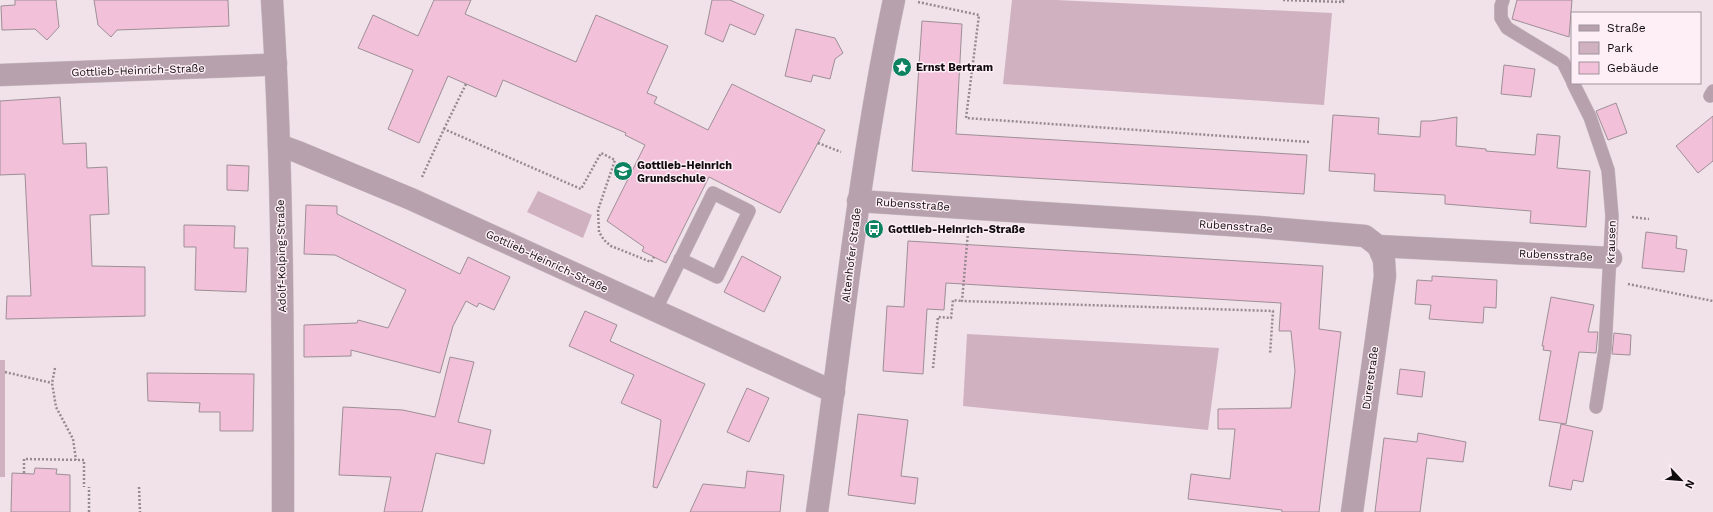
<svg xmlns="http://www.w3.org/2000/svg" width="1713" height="512" font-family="'Work Sans',sans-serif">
  <rect width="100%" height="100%" fill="#f1e2e9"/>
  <g fill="#d0b1c0">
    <path d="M1012,0H1056L1332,13L1324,105L1003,84Z"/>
    <path d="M538,191L592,215L583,238L527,212Z"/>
    <path d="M967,334L1219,348L1208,430L963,406Z"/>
    <rect x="0" y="360" width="5" height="117"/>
  </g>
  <g fill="#f2c0d9" stroke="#9d8f96">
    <path d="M15,0H56L59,27L47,40L35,29L2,30L1,6L15,5Z"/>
    <path d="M94,0H228L229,26L117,30L111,37L98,25Z"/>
    <path d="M434,0H471L465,14L576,62L596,15L668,46L647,93L657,97L654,103L708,130L732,84L825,130L780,213L709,177L666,263L642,251L644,247L607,221L645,145L625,135L626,133L503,80L496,97L448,76L419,143L388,129L413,70L358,48L373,15L418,36Z"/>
    <path d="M712,0H730L764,15L755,35L730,24L723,42L705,34Z"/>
    <path d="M1517,0H1572L1569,37L1512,19Z"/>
    <path d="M922,21L962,24L956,134L1307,155L1304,194L912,171Z"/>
    <path d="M796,29L835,38L843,53L835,59L830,79L813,75L811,82L785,76Z"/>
    <path d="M1504,65L1535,69L1531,97L1501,94Z"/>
    <path d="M60,97L63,144L86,143L87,168L107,167L109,214L90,215L92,266L145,267V316L6,319L7,296H31L25,174L0,175V101Z"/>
    <path d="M1616,103L1627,133L1608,140L1596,111Z"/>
    <path d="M1333,115L1379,118L1378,134L1420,137L1421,121H1431L1457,117L1456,146L1486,149V151L1535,155L1537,134L1560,136L1557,168L1590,171L1586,227L1530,223L1531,211L1445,204V195L1374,191L1375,174L1329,171Z"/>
    <path d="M1713,116V161L1698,173L1676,146Z"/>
    <path d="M227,165L249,166L248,191L227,190Z"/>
    <path d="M306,205L337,206V214L460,274L468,257L510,277L494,310L479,303L477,307L466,301L453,326L440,373L351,350V356L304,357V325L357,323L358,320L388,328L406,290L335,255L304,254Z"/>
    <path d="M184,225L235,226L234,248H248L246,292L195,290L196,247H184Z"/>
    <path d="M1646,232L1677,236L1676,248L1687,250L1684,272L1642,268Z"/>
    <path d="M908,241L1323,266L1319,329L1341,332L1319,512H1282V510L1188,499L1191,474L1230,479L1235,429H1218V409L1291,408L1295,371L1291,331H1279L1281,303L946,283L944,310L927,309L923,374L883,371L887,306L904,307Z"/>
    <path d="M742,256L781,277L764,312L724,292Z"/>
    <path d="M1432,276L1497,280L1496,308L1484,307L1483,323L1429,319L1431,305L1415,304L1417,280L1432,281Z"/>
    <path d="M1551,297L1594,305L1588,332H1598L1596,353L1579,352L1566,424L1539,420L1551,351L1543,350L1544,346H1542Z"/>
    <path d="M585,311L617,325L610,341L705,384L657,488L653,487L661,420L621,403L634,375L569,346Z"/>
    <path d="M1614,333L1631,335L1630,355L1612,354Z"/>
    <path d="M450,357L474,362L458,422L491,430L484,464L436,453L422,512H384L391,477L339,475L343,407L403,410L435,417Z"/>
    <path d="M1400,369L1425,372L1422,397L1397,394Z"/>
    <path d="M147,373L254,374L253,431H220V412H199L200,403L148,401Z"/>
    <path d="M747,388L769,398L749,442L727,432Z"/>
    <path d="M858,414L908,420L901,476L918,478L915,504L848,495Z"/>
    <path d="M1561,424L1593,431L1583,482L1573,480L1571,490L1549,486Z"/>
    <path d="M1418,433L1466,442L1463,462L1427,458L1420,512H1375L1384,438L1417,442Z"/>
    <path d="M35,468L57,469L56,474L70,475V512H11L12,473L34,474Z"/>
    <path d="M747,471L784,475L780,512H690L703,484L745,488Z"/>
  </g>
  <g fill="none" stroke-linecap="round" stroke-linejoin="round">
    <defs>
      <g id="lane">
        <path d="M1503,0L1501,6V18L1507,28L1563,62L1572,80"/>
        <path d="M1573,83L1590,117L1608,170L1612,216L1605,349L1596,407"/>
        <path d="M1710,96L1713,91"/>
        <path d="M655,311L713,193L749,211L717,277L680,259"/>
      </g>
      <g id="street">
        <path d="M272,0C283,170 283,341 283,512"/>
        <path d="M0,75L263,65L276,63"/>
        <path d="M279,145L298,152L411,199L834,392"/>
        <path d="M858,201L1259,227L1365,236L1378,246L1611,258"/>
        <path d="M817,512C842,341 858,169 894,0"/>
        <path d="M1352,512L1385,276L1384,260L1378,246"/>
      </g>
    </defs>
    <use href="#lane" stroke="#cdc0c6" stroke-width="14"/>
    <use href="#street" stroke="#cdc0c6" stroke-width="23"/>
    <g stroke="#958a8f" stroke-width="2.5" stroke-dasharray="2 2" stroke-linecap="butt">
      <path d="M1283,0L1343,2V0"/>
      <path d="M918,2L979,15L966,118L1309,142"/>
      <path d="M444,129L466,84"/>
      <path d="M818,143L841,152"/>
      <path d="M422,177L444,129L581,189L601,153L615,160L598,210L599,232L604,240L611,246L651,262L654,257"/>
      <path d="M1632,217L1649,219"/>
      <path d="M968,232L962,301L1273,311L1270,354"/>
      <path d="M1628,284L1713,301"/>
      <path d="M55,368L52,383L56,407L73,439L76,460"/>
      <path d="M933,368L938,317L951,318L953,300L962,301"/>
      <path d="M5,372L52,383"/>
      <path d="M24,473V459L84,460V487"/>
      <path d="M139,487L140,512"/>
      <path d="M89,512V487"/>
    </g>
    <use href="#lane" stroke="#b7a1ac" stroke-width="13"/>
    <use href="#street" stroke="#b7a1ac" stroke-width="22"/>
  </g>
  <defs>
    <symbol id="sight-disc" viewBox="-11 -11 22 22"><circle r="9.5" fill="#0c8261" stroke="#feeff6"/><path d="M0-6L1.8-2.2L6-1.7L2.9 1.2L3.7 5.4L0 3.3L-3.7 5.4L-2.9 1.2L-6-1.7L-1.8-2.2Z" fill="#fff"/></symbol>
    <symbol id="school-disc" viewBox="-11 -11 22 22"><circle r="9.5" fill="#0c8261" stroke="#feeff6"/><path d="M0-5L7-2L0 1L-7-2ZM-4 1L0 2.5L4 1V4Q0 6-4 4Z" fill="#fff"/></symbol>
    <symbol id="bus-disc" viewBox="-11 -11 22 22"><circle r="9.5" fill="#0c8261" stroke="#feeff6"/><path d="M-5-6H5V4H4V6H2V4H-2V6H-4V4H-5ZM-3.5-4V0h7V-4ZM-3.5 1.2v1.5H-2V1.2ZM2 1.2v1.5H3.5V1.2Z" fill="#fff"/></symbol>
  </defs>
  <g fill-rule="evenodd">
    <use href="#sight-disc" x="891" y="56" width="22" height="22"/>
    <use href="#school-disc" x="612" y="160" width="22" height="22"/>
    <use href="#bus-disc" x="863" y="218" width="22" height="22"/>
  </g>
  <g text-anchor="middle" stroke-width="3" stroke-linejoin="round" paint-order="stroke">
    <g font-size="11" font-weight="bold" fill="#100b0d" stroke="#feeff6" text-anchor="start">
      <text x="916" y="71">Ernst Bertram</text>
      <text x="637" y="169">Gottlieb-Heinrich<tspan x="637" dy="13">Grundschule</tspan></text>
      <text x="888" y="233">Gottlieb-Heinrich-Straße</text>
    </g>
    <g font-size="11" fill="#100b0d" stroke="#feeff6">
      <text transform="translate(138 70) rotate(-2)" y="4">Gottlieb-Heinrich-Straße</text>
      <text transform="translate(913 204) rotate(4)" y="4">Rubensstraße</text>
      <text transform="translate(1236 226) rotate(4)" y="4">Rubensstraße</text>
      <text transform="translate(1611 242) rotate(-88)" y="4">Krausen</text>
      <text transform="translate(851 255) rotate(-83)" y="4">Altenhofer Straße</text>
      <text transform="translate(1556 255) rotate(3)" y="4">Rubensstraße</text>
      <text transform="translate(281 256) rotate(-91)" y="4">Adolf-Kolping-Straße</text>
      <text transform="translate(547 261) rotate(25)" y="4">Gottlieb-Heinrich-Straße</text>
      <text transform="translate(1370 378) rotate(-82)" y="4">Dürerstraße</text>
    </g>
  </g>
  <rect x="1571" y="12" width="130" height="72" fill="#feeff6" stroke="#9f9499"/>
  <rect x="1579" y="25" width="20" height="6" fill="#b7a1ac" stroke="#9f9499"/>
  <text x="1607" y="32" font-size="12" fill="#100b0d">Straße</text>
  <rect x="1579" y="42" width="20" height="12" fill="#d0b1c0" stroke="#9f9499"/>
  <text x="1607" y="52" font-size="12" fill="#100b0d">Park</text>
  <rect x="1579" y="62" width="20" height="12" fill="#f2c0d9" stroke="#9f9499"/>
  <text x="1607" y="72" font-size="12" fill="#100b0d">Gebäude</text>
  <g transform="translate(1681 480) rotate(116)" stroke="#feeff6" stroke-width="3" paint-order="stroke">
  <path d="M0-3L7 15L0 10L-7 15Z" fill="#100b0d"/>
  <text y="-6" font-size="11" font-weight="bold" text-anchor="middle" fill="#100b0d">N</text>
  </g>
</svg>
